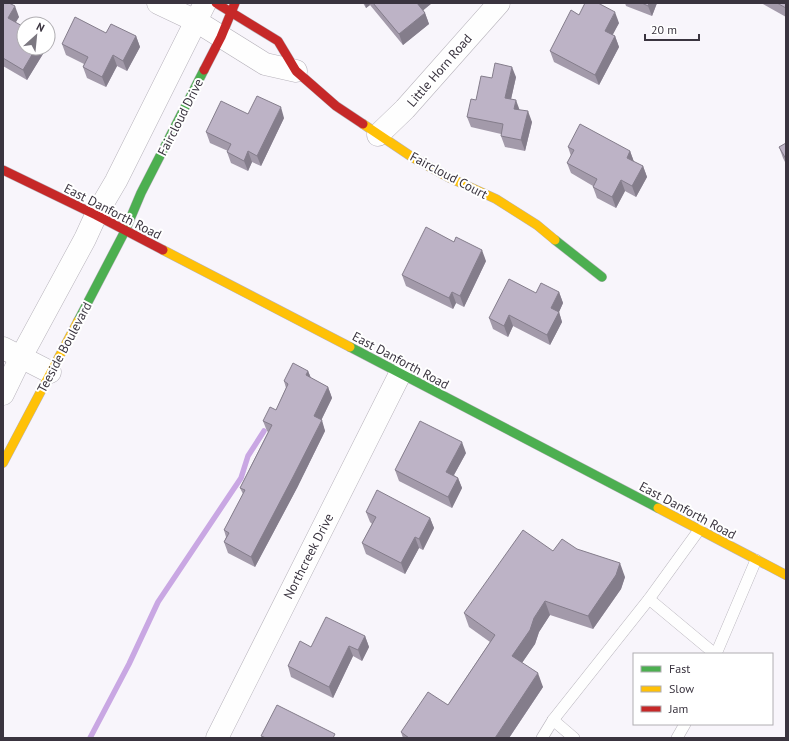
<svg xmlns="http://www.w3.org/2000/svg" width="789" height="741" font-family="'PT Sans',sans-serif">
  <rect width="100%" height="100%" fill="#f8f5fb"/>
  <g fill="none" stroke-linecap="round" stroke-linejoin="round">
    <path stroke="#c9a7e3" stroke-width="5.5" d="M90,738L129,664L158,602L241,478L248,456L264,431"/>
    <defs>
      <g id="lane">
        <path d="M649,599L715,654"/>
        <path d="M716,654L756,560"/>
        <path d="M553,720L574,738"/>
        <path d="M542,738L553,720L649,599L699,530"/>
        <path d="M677,738L685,724"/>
      </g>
      <g id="street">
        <path d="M158,3L196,21L265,64L296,71"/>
        <path d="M378,135L405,109L499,3"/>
        <path d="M3,348L50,372"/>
        <path d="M3,394L21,357L85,239L96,215L116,181L205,3"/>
        <path d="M217,738L400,374"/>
      </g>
      <g id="fast">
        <path d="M555,240L602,277"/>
        <path d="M78,321L125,231L141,193L204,70"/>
        <path d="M350,347L658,508"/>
      </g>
      <g id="slow">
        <path d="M363,124L412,157L450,178L496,199L537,225L555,240"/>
        <path d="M163,250L350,347"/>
        <path d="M3,463L78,321"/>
        <path d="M658,508L786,575"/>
      </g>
      <g id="jam">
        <path d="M216,3L278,41L296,71L336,106L363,124"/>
        <path d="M204,70L221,37L235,3"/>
        <path d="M3,170L96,215L163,250"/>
      </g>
    </defs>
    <use href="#lane" stroke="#b7b3bb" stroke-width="12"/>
    <use href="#street" stroke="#b7b3bb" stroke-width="23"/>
    <use href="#fast" stroke="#b7b3bb" stroke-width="10"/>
    <use href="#slow" stroke="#b7b3bb" stroke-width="10"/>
    <use href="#jam" stroke="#b7b3bb" stroke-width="10"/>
    <use href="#lane" stroke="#fefefe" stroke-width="11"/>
    <use href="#street" stroke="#fefefe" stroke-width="22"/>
    <use href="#fast" stroke="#4caf50" stroke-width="9"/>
    <use href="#slow" stroke="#ffc107" stroke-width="9"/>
    <use href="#jam" stroke="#c62828" stroke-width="9"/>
  </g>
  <g fill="#a39aaa">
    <path d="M3,3L19,17L15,22L24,48H46V49L27,80L3,66Z"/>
    <path d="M363,3H432L423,10L425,13L429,24L403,45L370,5L366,8Z"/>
    <path d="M625,3H657L652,16L626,6Z"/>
    <path d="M761,3H786V17Z"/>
    <path d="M579,15L619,23L612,35L615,36L619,47L599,85L554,62L550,51Z"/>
    <path d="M106,33L136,36L140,47L127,71L117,66L106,87L87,78L83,67L84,64L66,55L62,44Z"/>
    <path d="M516,77L511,99L519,110L532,122L525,151L505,147L501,136V134L471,127L467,117L476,100L492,78Z"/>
    <path d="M248,114L284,118L261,166L252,162L248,171L231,163L227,152L228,151L210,143L206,132Z"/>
    <path d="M786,143V164L783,158L779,147Z"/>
    <path d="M568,147L630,151L634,162L643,166L647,177L636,197L625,191L616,208L597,198L593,187V186L571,173L567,163L571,156Z"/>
    <path d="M486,261L464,307L456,303L453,309L406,286L402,275Z"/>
    <path d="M559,292L563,303L559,312L562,322L550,345L513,326L508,337L493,329L489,318L536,293Z"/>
    <path d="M308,371L311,378L328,387L332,398L321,420L325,431L297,488L255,567L228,553L224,542L226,537L224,530L243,494L240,488L268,432L267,431L263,421L276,410L286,388L284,381Z"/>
    <path d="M466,453L454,475L458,478L462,488L452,508L399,481L395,470Z"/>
    <path d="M366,512L430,518L434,528L423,550L419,548L405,574L366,554L362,543L372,524L370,522Z"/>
    <path d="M577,549L625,577L621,589L593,629L550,615L539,632L535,644L522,663L543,687L509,738H403L401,732L448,705L490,642L469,627L464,613L553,551Z"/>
    <path d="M365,636L369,647L362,661L353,656L333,698L291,677L288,666L311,647Z"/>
  </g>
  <g fill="#847d8b">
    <path d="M365,3H369L370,5L366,8Z"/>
    <path d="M417,3H432L420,13Z"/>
    <path d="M649,3H657L652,16L648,6Z"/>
    <path d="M15,6L19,17L12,29L8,18Z"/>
    <path d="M615,12L619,23L609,42L605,31Z"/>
    <path d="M425,13L429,24L403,45L399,34Z"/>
    <path d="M136,36L140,47L127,71L123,61Z"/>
    <path d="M615,36L619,47L599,85L595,75Z"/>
    <path d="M36,48H46V49L27,80L23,70Z"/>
    <path d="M113,55L117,66L106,87L102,77Z"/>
    <path d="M512,67L516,77L509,108L505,98Z"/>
    <path d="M516,100L520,111L514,109Z"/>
    <path d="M281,107L284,118L261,166L257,156Z"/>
    <path d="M528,111L532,122L525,151L521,140Z"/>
    <path d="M248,151L252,162L248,171L244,161Z"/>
    <path d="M630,151L634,162L627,158Z"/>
    <path d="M643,166L647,177L636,197L632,186Z"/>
    <path d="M621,180L625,191L616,208L612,197Z"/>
    <path d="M482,250L486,261L464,307L460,296Z"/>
    <path d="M452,292L456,303L453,309L449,298Z"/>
    <path d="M559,292L563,303L559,312L562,322L550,345L547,335L551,308Z"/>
    <path d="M509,315L513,326L508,337L504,326Z"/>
    <path d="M308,371L312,381L306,375Z"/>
    <path d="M328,387L332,398L318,427L314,416Z"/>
    <path d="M322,420L325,431L297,488L255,567L251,557Z"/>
    <path d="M462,442L466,453L450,482L446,472Z"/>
    <path d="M458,478L462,488L452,508L448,497Z"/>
    <path d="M430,518L434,528L423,550L419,539Z"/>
    <path d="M415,537L419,548L405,574L401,563Z"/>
    <path d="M620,563L625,577L621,589L593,629L588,616Z"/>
    <path d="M545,601L550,615L539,632L535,644L517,670L512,656L534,618Z"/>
    <path d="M365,636L369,647L362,661L358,650Z"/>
    <path d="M349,646L353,656L333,698L329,687Z"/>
    <path d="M538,673L543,687L509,738H495Z"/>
  </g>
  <g fill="#bdb3c6" stroke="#847d8b">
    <path d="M3,3H9L15,6L8,18L24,27V48H36L23,70L3,58Z"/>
    <path d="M373,3H417L425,13L399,34Z"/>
    <path d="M585,3H598L615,12L605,31L615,36L595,75L550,51L571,10L579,15Z"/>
    <path d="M642,3H649L648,6Z"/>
    <path d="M777,3H786V8Z"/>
    <path d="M75,17L106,33L111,24L136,36L123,61L113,55L102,77L83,67L88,57L62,44Z"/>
    <path d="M495,63L512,67L505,98L516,100L514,109L528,111L521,140L501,136L503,124L467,117L471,99L476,100L481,76L492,78Z"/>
    <path d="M257,96L281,107L257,156L248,151L244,161L227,152L231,144L206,132L221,101L248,114Z"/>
    <path d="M580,124L630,151L627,158L643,166L632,186L621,180L612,197L593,187L597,179L567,163L574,150L568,147Z"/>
    <path d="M786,143V159L779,147Z"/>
    <path d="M426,227L454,242L456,237L482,250L460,296L452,292L449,298L402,275Z"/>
    <path d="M509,279L536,293L541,283L559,292L551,308L559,312L547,335L509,315L504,326L489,318Z"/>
    <path d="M293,363L308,371L306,375L328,387L314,416L322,420L293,477L251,557L224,542L229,533L224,530L245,490L240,488L272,425L263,421L270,407L276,410L288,384L284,381Z"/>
    <path d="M420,421L462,442L446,472L458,478L448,497L395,470Z"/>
    <path d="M377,490L430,518L419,539L415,537L401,563L362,543L376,517L366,512Z"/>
    <path d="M523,530L553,551L562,539L577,549L620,563L616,575L588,616L545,601L534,618L530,630L512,656L538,673L495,738H409L401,732L428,692L448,705L495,635L464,613Z"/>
    <path d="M326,617L365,636L358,650L349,646L329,687L288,666L300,641L311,647Z"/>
    <path d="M277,705L335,734L333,738H266L261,736Z"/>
  </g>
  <g text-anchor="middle" stroke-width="4" stroke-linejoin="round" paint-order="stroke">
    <g font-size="13" fill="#3a343f" stroke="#fff">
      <text transform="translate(439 70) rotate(-49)" y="5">Little Horn Road</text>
      <text transform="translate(180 117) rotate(-63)" y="5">Faircloud Drive</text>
      <text transform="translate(449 175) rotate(28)" y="5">Faircloud Court</text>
      <text transform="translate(113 211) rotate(27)" y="5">East Danforth Road</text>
      <text transform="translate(64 347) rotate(-62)" y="5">Teeside Boulevard</text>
      <text transform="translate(401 360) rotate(28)" y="5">East Danforth Road</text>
      <text transform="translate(688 510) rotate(28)" y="5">East Danforth Road</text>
      <text transform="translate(308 556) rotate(-63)" y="5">Northcreek Drive</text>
    </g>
  </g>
  <rect width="789" height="741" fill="none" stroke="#3a343f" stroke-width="8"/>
  <rect x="633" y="653" width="140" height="72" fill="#ffffff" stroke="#b0aeb2"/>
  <rect x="641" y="666" width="20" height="6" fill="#4caf50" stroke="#b0aeb2"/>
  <text x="669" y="673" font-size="12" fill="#3a343f">Fast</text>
  <rect x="641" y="686" width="20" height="6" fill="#ffc107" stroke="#b0aeb2"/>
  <text x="669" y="693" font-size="12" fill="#3a343f">Slow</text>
  <rect x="641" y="706" width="20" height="6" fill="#c62828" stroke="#b0aeb2"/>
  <text x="669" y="713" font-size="12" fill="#3a343f">Jam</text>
  <g transform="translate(36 36) rotate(27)"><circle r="19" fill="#ffffff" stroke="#b0aeb2"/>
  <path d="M0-3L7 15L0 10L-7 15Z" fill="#7c7881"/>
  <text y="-6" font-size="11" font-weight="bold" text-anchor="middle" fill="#3a343f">N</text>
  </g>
  <path d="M645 34v6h54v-6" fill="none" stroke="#3a343f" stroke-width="2"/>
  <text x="651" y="34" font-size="12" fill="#3a343f" stroke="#ffffff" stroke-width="3" paint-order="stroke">20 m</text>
</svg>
